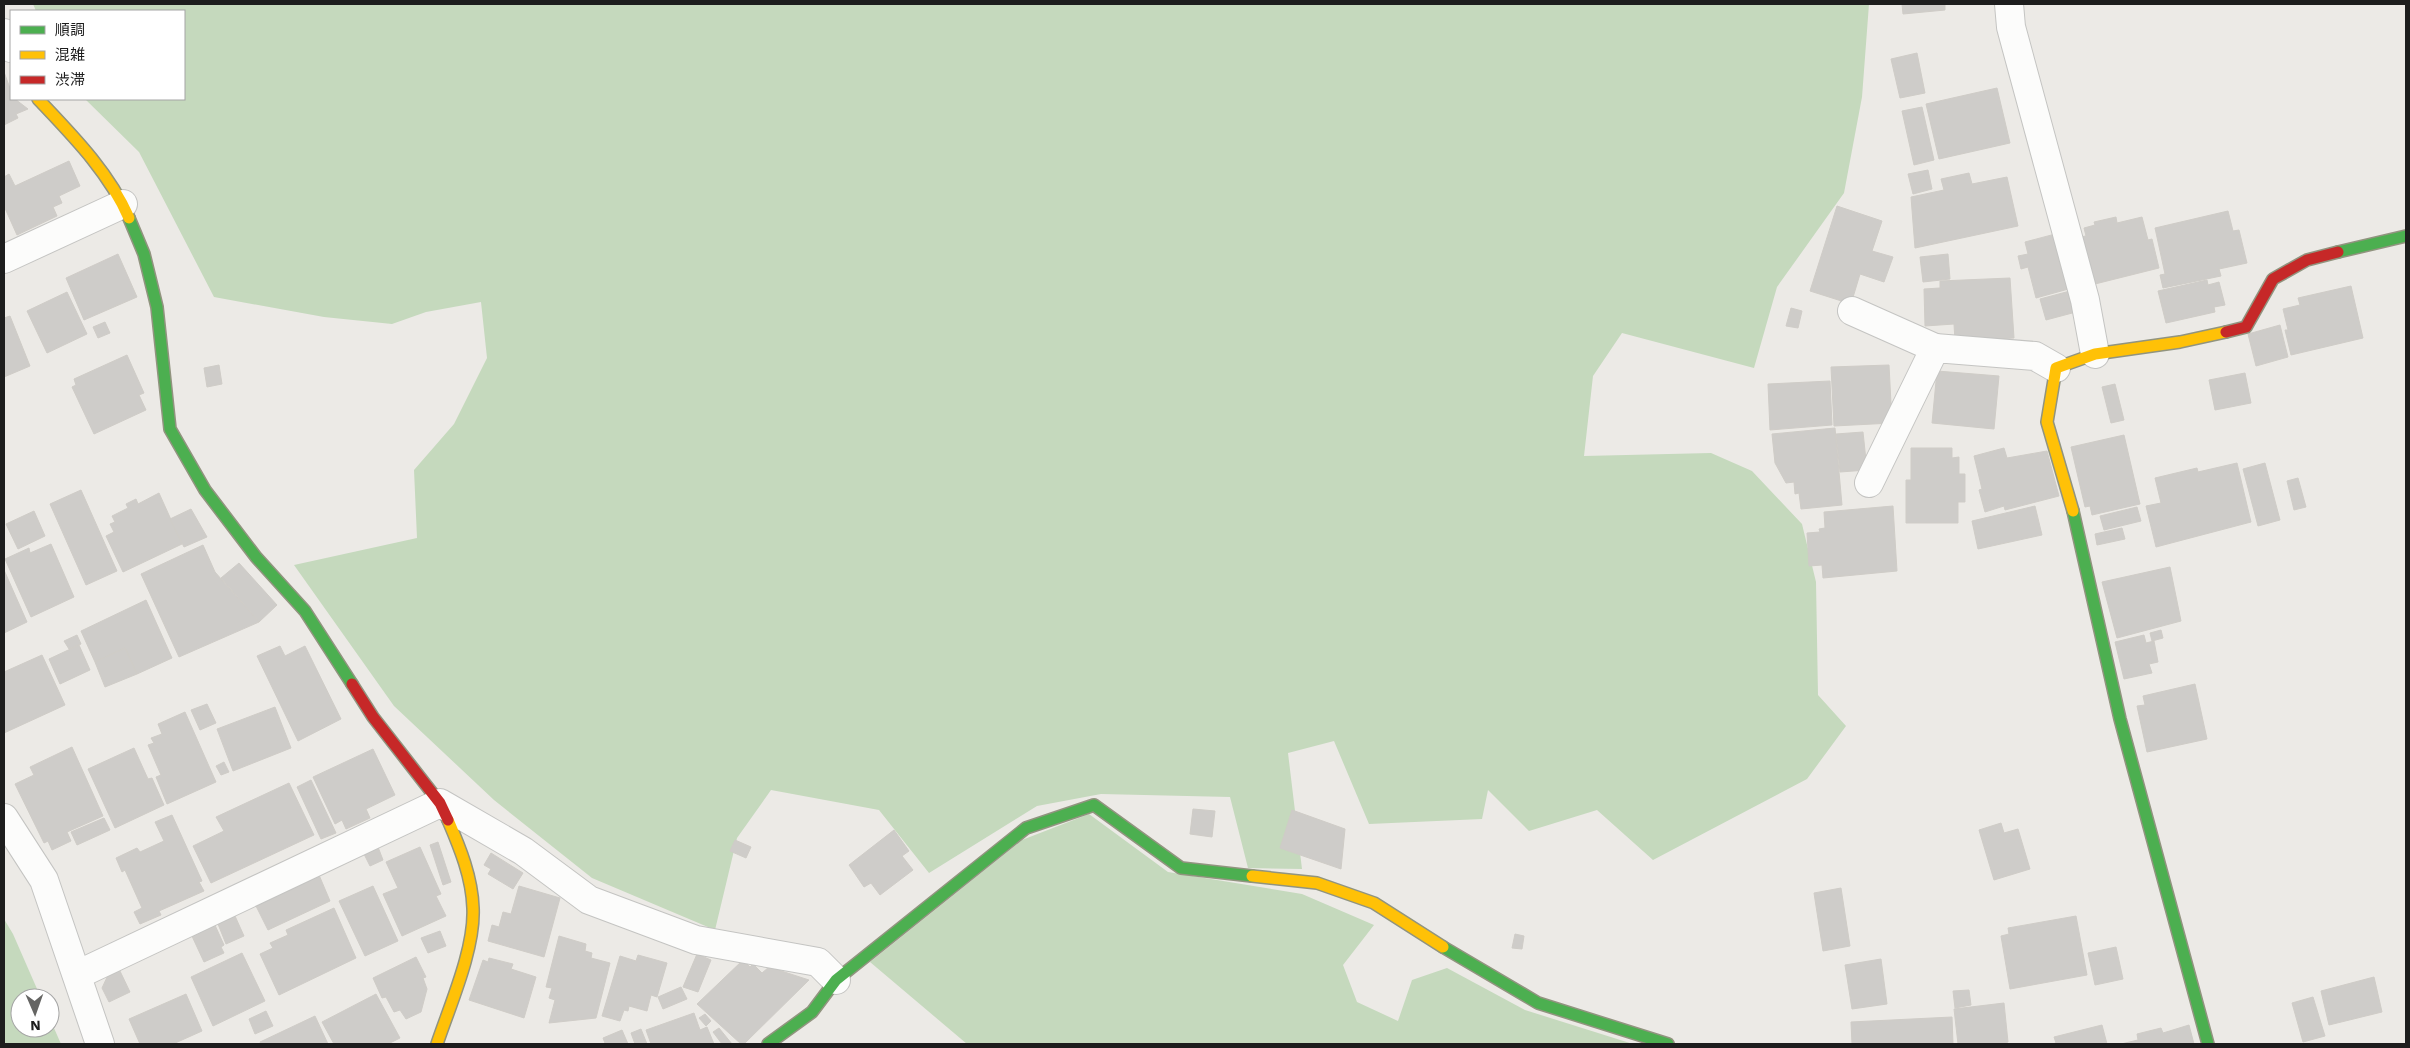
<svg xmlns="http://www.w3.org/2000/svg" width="2410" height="1048" font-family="'Work Sans','Noto Sans JP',sans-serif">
  <rect width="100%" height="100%" fill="#eceae6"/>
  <g fill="#c5d9bd">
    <path d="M33,4H1869L1862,97L1844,193L1777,287L1754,368L1622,333L1593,376L1584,456L1711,453L1752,471L1802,524L1816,582L1818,695L1846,726L1807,779L1653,860L1597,810L1529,831L1488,790L1482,819L1369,824L1334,741L1288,753L1302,869L1248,868L1230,797L1101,794L1037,806L929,873L879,810L771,790L737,838L715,930L592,878L494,800L394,706L294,565L417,538L414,470L454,424L487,358L481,302L426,312L392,324L324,317L214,297L139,152L85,99H184V11H36Z"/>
    <path d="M1089,814L1168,872L1302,894L1374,925L1343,965L1357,1002L1398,1021L1412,980L1447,968L1525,1010L1633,1044H967L870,962L1022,840Z"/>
    <path d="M4,919L13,934L41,998H20V1028H50V1019L61,1044H4Z"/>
  </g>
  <g fill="#ceccc9" stroke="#cfccc7">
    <path d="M1902,4H1945V10L1903,14Z"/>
    <path d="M1917,53L1925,93L1900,98L1891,59Z"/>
    <path d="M4,72L11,91V99H15L28,109L16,114L18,118L4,125Z"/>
    <path d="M1997,88L2010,143L1939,159L1926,104Z"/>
    <path d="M1922,107L1934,160L1914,165L1902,111Z"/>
    <path d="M69,161L80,186L59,196L62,203L53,207L57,216L17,235L4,206V177L9,174L15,186Z"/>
    <path d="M1928,170L1932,189L1913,194L1908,174Z"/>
    <path d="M1969,173L1972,184L2007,177L2018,226L1915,248L1911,197L1944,190L1941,179Z"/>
    <path d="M1837,206L1882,221L1872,251L1893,257L1884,282L1860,274L1851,304L1810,291Z"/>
    <path d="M2228,211L2233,231L2239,230L2247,263L2219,269L2221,276L2163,288L2160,275L2165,274L2155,228Z"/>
    <path d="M2116,217L2117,223L2142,217L2148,240L2152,239L2159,268L2091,285L2080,237L2086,236L2084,228L2095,225L2094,222Z"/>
    <path d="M2059,233L2072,288L2036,298L2028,267L2021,269L2018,256L2028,254L2025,242Z"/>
    <path d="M118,254L137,297L84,320L66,278Z"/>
    <path d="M1948,254L1950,279L1923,282L1920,257Z"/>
    <path d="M2010,278L2014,338L1955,341L1954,324L1925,326L1924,289L1940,288V281Z"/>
    <path d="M2207,280L2208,285L2219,282L2225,305L2214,307L2215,312L2166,323L2158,291Z"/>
    <path d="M2351,286L2363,338L2291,355L2285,330H2288L2283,309L2300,305L2298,298Z"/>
    <path d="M2070,291L2076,312L2046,320L2040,299Z"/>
    <path d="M67,292L87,334L47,353L27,311Z"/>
    <path d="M1791,308L1802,311L1798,328L1786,326Z"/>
    <path d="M10,316L30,366L4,377V318Z"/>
    <path d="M105,322L110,333L98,338L93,327Z"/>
    <path d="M2280,325L2288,357L2256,366L2248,334Z"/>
    <path d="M127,355L144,393L139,395L146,410L94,434L72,387L76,385L74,379Z"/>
    <path d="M219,365L222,384L207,387L204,368Z"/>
    <path d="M1889,365L1892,423L1834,426L1831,367Z"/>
    <path d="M1937,371L1999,376L1994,429L1932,423Z"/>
    <path d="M2245,373L2251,403L2215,410L2209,380Z"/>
    <path d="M1830,381L1832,425L1770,430L1768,384Z"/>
    <path d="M2115,384L2124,420L2111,423L2102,387Z"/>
    <path d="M1835,428L1842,505L1801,509L1799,493L1795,494L1794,482L1786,483L1775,463L1772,434Z"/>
    <path d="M1863,432L1867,470L1840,472L1836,434Z"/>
    <path d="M2124,435L2140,504L2092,515L2090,506L2085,507L2071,447Z"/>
    <path d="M1911,448H1952V458L1959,457V474H1965V502H1958V523H1906V480H1911Z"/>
    <path d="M2004,448L2007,458L2047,451L2059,496L2005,510L2004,506L1985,512L1979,490L1982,489L1974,456Z"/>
    <path d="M2237,463L2251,522L2156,547L2146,506L2161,503L2155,478L2197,468L2198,472Z"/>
    <path d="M2265,463L2280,520L2258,526L2243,469Z"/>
    <path d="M2298,478L2306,507L2294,510L2287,481Z"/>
    <path d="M81,490L117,571L86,585L50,504Z"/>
    <path d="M159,493L182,544L123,572L106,536L114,532L110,524L115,522L112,516L128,508L126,504L136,499L138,504Z"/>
    <path d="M1893,506L1897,571L1823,578L1822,565L1809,566L1807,533L1820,532L1819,529L1825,528L1824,512Z"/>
    <path d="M2035,506L2042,535L1978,549L1972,521Z"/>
    <path d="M2137,507L2141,521L2104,530L2100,516Z"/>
    <path d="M191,509L207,537L184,547L170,519Z"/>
    <path d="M34,511L45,536L18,549L6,524Z"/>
    <path d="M2122,528L2125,539L2097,545L2095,534Z"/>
    <path d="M51,544L74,597L31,617L5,559L29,548L30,553Z"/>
    <path d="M203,545L215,572L259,622L179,657L141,574Z"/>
    <path d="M239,563L277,605L259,622L221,578Z"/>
    <path d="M2170,567L2181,621L2117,638L2102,582Z"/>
    <path d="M4,570L27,622L4,633Z"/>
    <path d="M146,600L172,658L137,674L125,648L95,662L81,631Z"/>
    <path d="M2161,630L2163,638L2152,641L2150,633Z"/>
    <path d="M77,635L81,644L69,649L64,641Z"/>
    <path d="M2144,635L2146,643L2154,641L2158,662L2149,664L2152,673L2124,679L2115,642Z"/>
    <path d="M79,645L90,670L60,684L49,659Z"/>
    <path d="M280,646L285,656L305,646L341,719L298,741L257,656Z"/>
    <path d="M125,648L137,674L105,687L95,662Z"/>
    <path d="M42,655L65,705L4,733V672Z"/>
    <path d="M2195,684L2207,739L2147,752L2137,706L2145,705L2143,696Z"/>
    <path d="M207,704L216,723L200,730L191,710Z"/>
    <path d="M275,707L291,748L233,771L217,729Z"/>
    <path d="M185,712L216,782L167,804L156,777L161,775L148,745L154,743L151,738L162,734L158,724Z"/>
    <path d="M72,747L103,816L67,832L71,841L52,850L48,841L44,843L15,784L34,775L30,767Z"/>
    <path d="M134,748L148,779L152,778L164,805L115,828L88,769Z"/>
    <path d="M373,749L395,795L366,809L370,818L346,829L342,820L335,824L313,777Z"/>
    <path d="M224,762L229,772L221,775L216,766Z"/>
    <path d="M311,780L336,833L321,839L297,787Z"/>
    <path d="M289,783L314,835L211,883L193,846L224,831L216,817Z"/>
    <path d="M1193,809L1215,811L1212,837L1190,834Z"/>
    <path d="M1292,810L1345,829L1341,869L1280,848Z"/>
    <path d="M172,815L202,881L199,882L204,891L159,911L161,915L140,924L134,912L142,908L125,870L122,872L116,858L137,848L140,852L164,841L155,822Z"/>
    <path d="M104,818L110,830L77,845L71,832Z"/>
    <path d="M2001,823L2004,833L2018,829L2030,869L1994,880L1979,830Z"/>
    <path d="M894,830L909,851L902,856L913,870L880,895L871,883L864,887L849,865Z"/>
    <path d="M735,840L751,847L746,858L730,851Z"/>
    <path d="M438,842L451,882L443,885L430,845Z"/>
    <path d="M378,847L383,860L370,866L364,854Z"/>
    <path d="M420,847L441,894L436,896L446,916L402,936L383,894L398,888L386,862Z"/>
    <path d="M491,853L523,873L513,889L488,874L491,869L484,865Z"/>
    <path d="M319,875L330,901L268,930L255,904Z"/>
    <path d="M373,886L398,941L365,956L339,901Z"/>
    <path d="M519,886L560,898L544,957L488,941L492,925L499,927L503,912L511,914Z"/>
    <path d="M1841,888L1850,946L1823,951L1814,893Z"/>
    <path d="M334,908L356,958L279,995L260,954L273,948L270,943L288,935L286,930Z"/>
    <path d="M235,916L244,936L226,944L218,924Z"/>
    <path d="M2076,916L2087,975L2010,989L2001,936L2009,934L2008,928Z"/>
    <path d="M214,923L224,945L221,947L224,953L204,962L191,934Z"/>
    <path d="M440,931L446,946L428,953L421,938Z"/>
    <path d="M1515,934L1524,936L1522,949L1512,948Z"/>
    <path d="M559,936L586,944L585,951L592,953L591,958L610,963L596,1018L549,1023L555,1000L549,998L552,988L546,987Z"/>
    <path d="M2116,947L2123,979L2095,985L2088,953Z"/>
    <path d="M242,953L265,1001L213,1026L191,977Z"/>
    <path d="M697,954L711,960L698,992L683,987Z"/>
    <path d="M638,955L667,963L657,997L651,995L647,1011L629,1006L628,1011L624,1010L620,1021L602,1016L620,956L636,961Z"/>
    <path d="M416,957L426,977L423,978L427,989L421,1012L406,1019L400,1010L394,1012L386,997L382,998L373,978Z"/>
    <path d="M489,958L513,964L511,969L536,977L524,1018L469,1000L483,960L488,962Z"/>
    <path d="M1881,959L1887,1004L1852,1009L1845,965Z"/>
    <path d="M743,960L750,967L753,964L762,973L769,967L809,980L744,1044H741L697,1004Z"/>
    <path d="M119,969L130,992L109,1002L102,988L109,973Z"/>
    <path d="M2374,977L2382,1012L2329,1025L2321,991Z"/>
    <path d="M681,987L687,999L663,1009L658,997Z"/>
    <path d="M1969,990L1971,1005L1955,1008L1953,991Z"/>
    <path d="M186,994L202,1031L173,1044H140L129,1019Z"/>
    <path d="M376,994L400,1038L388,1044H334L322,1022Z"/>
    <path d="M2313,997L2325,1036L2303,1042L2292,1003Z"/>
    <path d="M2004,1003L2008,1042L2003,1044H1958L1954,1009Z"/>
    <path d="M266,1011L273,1026L255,1034L249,1019Z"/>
    <path d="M694,1013L700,1030L707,1027L714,1044H651L646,1030Z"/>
    <path d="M705,1014L711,1021L706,1026L699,1018Z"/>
    <path d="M315,1016L328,1044H261L260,1042Z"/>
    <path d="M1952,1017L1953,1044H1852L1851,1022Z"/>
    <path d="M2102,1025L2107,1044H2052L2056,1043L2054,1037Z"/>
    <path d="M2189,1025L2194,1044H2121L2138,1040L2137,1034L2161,1028L2163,1033Z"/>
    <path d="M719,1028L732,1044H722L713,1032Z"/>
    <path d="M641,1029L647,1044H635L631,1033Z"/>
    <path d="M622,1030L628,1044H602L605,1043L603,1038Z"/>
  </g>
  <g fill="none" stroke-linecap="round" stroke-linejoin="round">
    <defs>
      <g id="street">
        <path d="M2009,4L2011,27L2085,300L2095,354"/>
        <path d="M4,33L11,48"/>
        <path d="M4,259L123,204"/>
        <path d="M1852,311L1935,348"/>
        <path d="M1869,483L1935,348L2035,356L2056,368"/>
        <path d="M4,818L44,880L100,1044"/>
        <path d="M77,975L440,803L523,851L589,900L696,940L818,962L836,980"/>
      </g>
      <g id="fast">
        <path d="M129,218L144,254L157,307L170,429L205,490L256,557L305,611L352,684"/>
        <path d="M2338,252L2406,236"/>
        <path d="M2073,511L2120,719L2208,1044"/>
        <path d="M1443,947L1538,1003L1668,1044"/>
        <path d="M768,1044L812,1012L836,980L1026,828L1094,805L1181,868L1252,876"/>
      </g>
      <g id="slow">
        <path d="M38,99C72,135 109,172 129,218"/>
        <path d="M2073,511L2047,422L2056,368L2095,354L2180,342L2226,332"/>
        <path d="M1252,876L1317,883L1374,903L1443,947"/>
        <path d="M437,1044C450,1005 475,949 473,908C472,877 460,848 448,820"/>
      </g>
      <g id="jam">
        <path d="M2226,332L2246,327L2273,279L2307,260L2338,252"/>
        <path d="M352,684L373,717L440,803L448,820"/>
      </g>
    </defs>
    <use href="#street" stroke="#c4c4c2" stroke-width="30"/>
    <use href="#fast" stroke="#91947f" stroke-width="14"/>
    <use href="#slow" stroke="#91947f" stroke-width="14"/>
    <use href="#jam" stroke="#91947f" stroke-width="14"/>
    <use href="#street" stroke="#fcfcfb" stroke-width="28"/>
    <use href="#fast" stroke="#4caf50" stroke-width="11"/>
    <use href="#slow" stroke="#ffc107" stroke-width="11"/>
    <use href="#jam" stroke="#c62828" stroke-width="11"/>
  </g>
  <rect width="2410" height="1048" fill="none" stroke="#1d1d1d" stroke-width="10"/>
  <rect x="10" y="10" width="175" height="90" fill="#ffffff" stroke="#a5a5a5"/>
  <rect x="20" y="26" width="25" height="8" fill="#4caf50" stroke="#a5a5a5"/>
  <text x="55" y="35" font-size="15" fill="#1d1d1d">順調</text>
  <rect x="20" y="51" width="25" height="8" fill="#ffc107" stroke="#a5a5a5"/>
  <text x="55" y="60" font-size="15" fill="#1d1d1d">混雑</text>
  <rect x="20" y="76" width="25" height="8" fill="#c62828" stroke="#a5a5a5"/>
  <text x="55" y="85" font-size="15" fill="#1d1d1d">渋滞</text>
  <g transform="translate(35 1013) rotate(178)"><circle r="24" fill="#ffffff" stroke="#a5a5a5"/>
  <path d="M0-4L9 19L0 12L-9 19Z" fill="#656563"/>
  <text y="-8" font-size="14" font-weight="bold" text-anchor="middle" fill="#1d1d1d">N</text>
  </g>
</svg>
